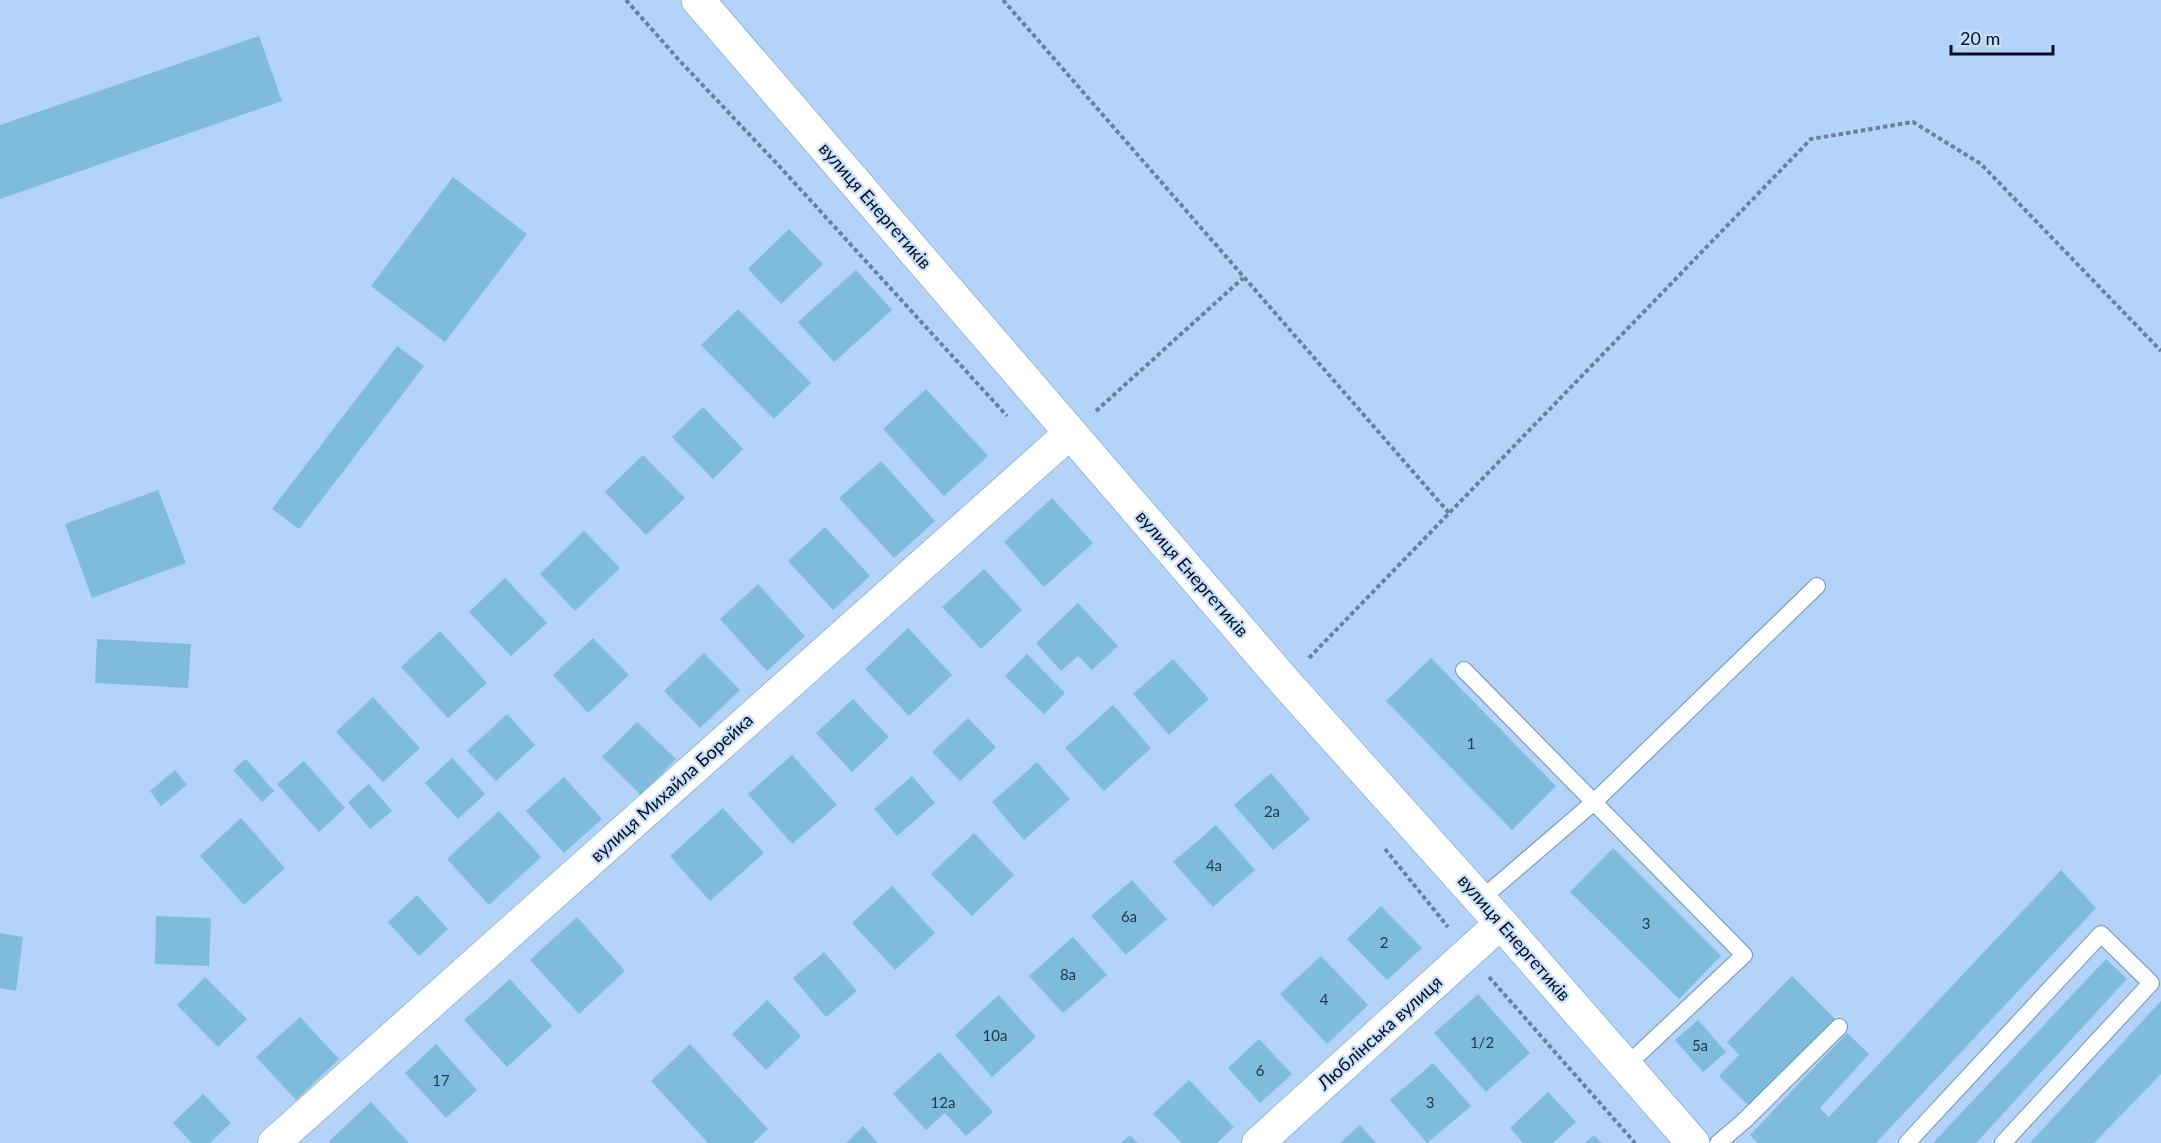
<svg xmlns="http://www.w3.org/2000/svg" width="2161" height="1143" font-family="Lato,sans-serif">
  <rect width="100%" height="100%" fill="#b4d3f8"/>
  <g fill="#7fbbdb">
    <path d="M259,36L282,101L0,199V125Z"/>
    <path d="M453,177L527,234L445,342L371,286Z"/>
    <path d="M789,229L823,264L781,304L748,269Z"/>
    <path d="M856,270L892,310L834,362L798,322Z"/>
    <path d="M738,309L811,383L774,419L701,345Z"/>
    <path d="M397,346L424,366L299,529L272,509Z"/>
    <path d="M926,389L988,456L944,496L883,429Z"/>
    <path d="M703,407L743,449L713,479L672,437Z"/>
    <path d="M643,455L685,498L646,535L605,492Z"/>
    <path d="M881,461L935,521L894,558L839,498Z"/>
    <path d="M158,490L186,563L92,598L65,524Z"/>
    <path d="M1052,498L1093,543L1044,587L1004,542Z"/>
    <path d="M825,527L870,576L833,610L788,561Z"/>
    <path d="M584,531L620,568L575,611L540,574Z"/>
    <path d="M984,569L1022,610L981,649L942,607Z"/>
    <path d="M505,578L547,623L511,656L469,612Z"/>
    <path d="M758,584L805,636L767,671L720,619Z"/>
    <path d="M1078,603L1118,646L1092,670L1078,656L1061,671L1036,643Z"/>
    <path d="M908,628L952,675L909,716L865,669Z"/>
    <path d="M440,631L487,683L448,718L401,667Z"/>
    <path d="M593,638L629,675L588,713L553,675Z"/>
    <path d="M97,639L191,644L188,688L95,683Z"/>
    <path d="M704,653L740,690L700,728L664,691Z"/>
    <path d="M1027,654L1065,693L1044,714L1005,676Z"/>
    <path d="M1431,658L1556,786L1512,830L1386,701Z"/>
    <path d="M1173,659L1209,699L1169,735L1133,694Z"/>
    <path d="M373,697L420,748L383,782L336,732Z"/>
    <path d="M853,699L889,737L852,772L816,733Z"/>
    <path d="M1113,705L1151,748L1104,791L1065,748Z"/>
    <path d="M507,714L535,745L496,781L467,751Z"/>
    <path d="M968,718L996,747L960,781L932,752Z"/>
    <path d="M637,722L676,759L641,795L602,757Z"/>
    <path d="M792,755L837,805L792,844L748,794Z"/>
    <path d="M452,758L485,794L458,819L425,783Z"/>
    <path d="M246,759L274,791L262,802L233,770Z"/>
    <path d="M304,761L345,808L319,832L277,784Z"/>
    <path d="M1037,762L1070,799L1024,840L992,802Z"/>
    <path d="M175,770L187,785L161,806L150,791Z"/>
    <path d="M1271,773L1310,819L1273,850L1234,805Z"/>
    <path d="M912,776L935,803L897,836L874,809Z"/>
    <path d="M564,777L602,819L564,853L526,811Z"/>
    <path d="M369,784L392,811L370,829L348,802Z"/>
    <path d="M723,808L764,853L710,901L670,856Z"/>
    <path d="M499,811L541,857L489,905L447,859Z"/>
    <path d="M241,818L285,868L244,905L200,856Z"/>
    <path d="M1216,825L1255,870L1213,907L1173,862Z"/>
    <path d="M974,833L1014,875L972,916L931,874Z"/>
    <path d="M1613,848L1721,956L1679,999L1570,892Z"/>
    <path d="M2061,870L2096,908L1876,1143H1758L1750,1135L1847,1033L1869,1054L1820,1108L1829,1117Z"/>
    <path d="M1132,880L1167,919L1126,955L1091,916Z"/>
    <path d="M892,886L935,933L895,970L852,923Z"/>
    <path d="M417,895L448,929L419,956L388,922Z"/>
    <path d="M1381,906L1422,948L1387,980L1347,939Z"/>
    <path d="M156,916L211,918L209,966L155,964Z"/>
    <path d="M577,917L625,971L579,1014L530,960Z"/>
    <path d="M0,933L23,937L16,991L0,988Z"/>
    <path d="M1073,937L1107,975L1063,1013L1029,976Z"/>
    <path d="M824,952L857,991L826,1017L793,978Z"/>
    <path d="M1321,956L1368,1005L1327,1044L1280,994Z"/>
    <path d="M2106,959L2127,979L1976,1143H1933Z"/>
    <path d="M1792,976L1837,1021L1750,1107L1719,1076L1739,1055L1727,1042Z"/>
    <path d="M205,977L247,1019L218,1047L177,1005Z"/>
    <path d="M510,979L552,1026L507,1067L464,1020Z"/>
    <path d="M1478,994L1530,1053L1486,1092L1434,1033Z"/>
    <path d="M999,995L1036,1037L992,1077L955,1035Z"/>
    <path d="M767,1000L801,1036L766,1070L732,1034Z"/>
    <path d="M2161,1001V1074L2094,1143H2030Z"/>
    <path d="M300,1017L339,1059L296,1100L256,1057Z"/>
    <path d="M1698,1020L1726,1052L1703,1072L1675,1040Z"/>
    <path d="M1259,1039L1292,1074L1260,1103L1228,1068Z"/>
    <path d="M436,1044L477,1090L446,1118L405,1073Z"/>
    <path d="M690,1044L768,1129L753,1143H708L651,1081Z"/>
    <path d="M939,1052L993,1112L966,1136L945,1113L926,1130L893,1094Z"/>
    <path d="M1433,1063L1471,1106L1427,1143L1390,1100Z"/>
    <path d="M1189,1080L1234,1127L1217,1143H1182L1153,1114Z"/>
    <path d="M1548,1092L1576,1122L1553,1143H1523L1510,1128Z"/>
    <path d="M203,1094L231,1123L210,1143H192L173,1123Z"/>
    <path d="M371,1102L409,1143H331L329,1141Z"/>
    <path d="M1360,1125L1376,1143H1340Z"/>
    <path d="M863,1126L878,1143H846Z"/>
    <path d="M1130,1135L1138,1143H1121Z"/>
    <path d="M1594,1135L1602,1143H1585Z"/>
  </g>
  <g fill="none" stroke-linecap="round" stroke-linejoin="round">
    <defs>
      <g id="service">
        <path d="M1464,670L1744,955L1626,1066"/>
        <path d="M1480,900L1594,802L1817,586"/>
        <path d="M1718,1143L1744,1121L1839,1027"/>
        <path d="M1907,1143L2101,934L2151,983L2003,1143"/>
      </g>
      <g id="minor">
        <path d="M274,1143L1070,433"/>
        <path d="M1258,1143L1501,923"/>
      </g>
      <path id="tertiary" d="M698,0L1285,682L1501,923L1693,1143"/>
    </defs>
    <use href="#service" stroke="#6c91bc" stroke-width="18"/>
    <use href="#minor" stroke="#6c91bc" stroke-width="33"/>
    <use href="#tertiary" stroke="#6c91bc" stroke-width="34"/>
    <g stroke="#6a819d" stroke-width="4" stroke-dasharray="4.5 3" stroke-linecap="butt">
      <path d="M626,0L678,59L780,167L1007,416"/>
      <path d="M1003,0L1449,513"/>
      <path d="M1096,411L1243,278"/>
      <path d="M1309,658L1811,139L1913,122L1981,164L2161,351"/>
      <path d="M1385,849L1448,927"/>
      <path d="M1489,977L1635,1143"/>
    </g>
    <use href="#service" stroke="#fff" stroke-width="16"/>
    <use href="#minor" stroke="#fff" stroke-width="32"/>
    <use href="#tertiary" stroke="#fff" stroke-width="33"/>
  </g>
  <g text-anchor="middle" stroke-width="4.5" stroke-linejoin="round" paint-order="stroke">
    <g font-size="15" fill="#22394c">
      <text x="1471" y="749">1</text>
      <text x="1272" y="817">2а</text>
      <text x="1214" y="871">4а</text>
      <text x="1129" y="922">6а</text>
      <text x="1646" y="929">3</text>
      <text x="1384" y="948">2</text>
      <text x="1068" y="980">8а</text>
      <text x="1324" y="1005">4</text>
      <text x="995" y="1041">10а</text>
      <text x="1482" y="1048">1/2</text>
      <text x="1700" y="1051">5а</text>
      <text x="1260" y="1076">6</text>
      <text x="441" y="1086">17</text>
      <text x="943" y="1108">12а</text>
      <text x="1430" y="1108">3</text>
    </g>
    <g font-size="18" fill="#030e1d" stroke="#c8dffb">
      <text transform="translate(875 206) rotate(49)" y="6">вулиця Енергетиків</text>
      <text transform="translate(1192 574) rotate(49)" y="6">вулиця Енергетиків</text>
      <text transform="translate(672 788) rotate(-42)" y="6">вулиця Михайла Борейка</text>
      <text transform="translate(1514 938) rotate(49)" y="6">вулиця Енергетиків</text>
      <text transform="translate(1380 1033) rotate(-42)" y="6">Люблінська вулиця</text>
    </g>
  </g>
  <path d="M1951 45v9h102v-9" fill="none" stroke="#030e1d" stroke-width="3"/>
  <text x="1960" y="45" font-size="18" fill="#030e1d" stroke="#c8dffb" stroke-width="4.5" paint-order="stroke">20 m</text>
</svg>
